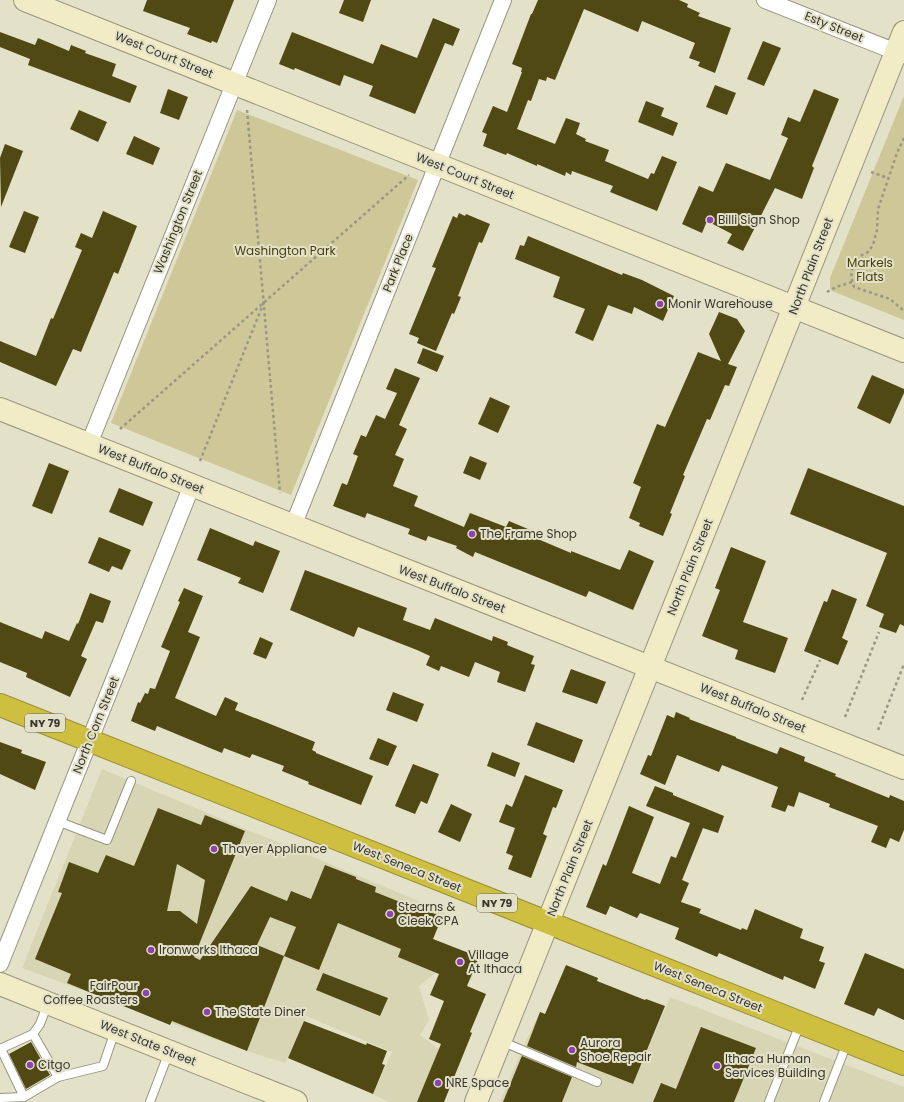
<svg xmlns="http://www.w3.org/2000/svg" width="904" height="1102" font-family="Poppins,sans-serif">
  <rect width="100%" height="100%" fill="#e4e1c9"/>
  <g fill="#d8d5b5">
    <path d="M102,769L445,912L422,965L479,957L471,980L438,971L419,986L429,1020L420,1035L459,1064L444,1102H388L373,1094L392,1052L306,1016L285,1063L247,1051L22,968Z"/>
    <path d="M670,997L904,1087V1102H500L522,1050L540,1012L580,1028L615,1058L608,1075L633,1084Z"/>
  </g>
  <g fill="#cec898">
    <path d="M904,96V320L832,291L830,288V278Z"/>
    <path d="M237,110L418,180L291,495L111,423Z"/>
  </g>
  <g fill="#504913" fill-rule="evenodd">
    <path d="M147,0H234L217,43L212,41L211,43L187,34L190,28L143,11Z"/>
    <path d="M344,0H371L363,22L339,13Z"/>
    <path d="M538,0H679L688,4L687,7L700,13L698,16L731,28L715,73L698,66L700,62L689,58L695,43L642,21L638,32L584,9L555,80L547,77L546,81L539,79L531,101L528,100L517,129L555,144L566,118L580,123L576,134L586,139L585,141L609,150L605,161L648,179L651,173L654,174L662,156L677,162L657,211L610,192L613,186L572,171L571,175L566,172L565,176L537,164V166L507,153L506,155L483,146L487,134L482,132L493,106L507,112L522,72H521L522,68L512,64L531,14H532Z"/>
    <path d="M433,18L460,29L453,46L445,43L415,114L369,96L373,86L344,75L340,86L295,68L294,70L279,64L292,32L373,64L381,44L417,58Z"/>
    <path d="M0,32L35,45L38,38L69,51L71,45L86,51L85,53L116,64L112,76L137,86L130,103L28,65L30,59L0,47Z"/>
    <path d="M763,41L781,48L764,86L747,79Z"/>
    <path d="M715,85L736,93L727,115L706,107Z"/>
    <path d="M168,89L188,97L179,120L160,113Z"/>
    <path d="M814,89L839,99L812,166L814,168L802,199L775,188L743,251L727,243L732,234L707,221L702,233L682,224L699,186L713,192L726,163L770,180L788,138L781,135L788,117L800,122Z"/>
    <path d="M646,101L664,108L661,116L678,123L673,136L638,122Z"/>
    <path d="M79,110L107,122L98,142L70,129Z"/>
    <path d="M134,136L160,148L153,165L126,154Z"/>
    <path d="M5,144L23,151L1,207L0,158Z"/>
    <path d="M24,211L39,217L25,253L9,247Z"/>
    <path d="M103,211L137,226L118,274L114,272L81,352L73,349L56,386L0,362V341L36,356L51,318L53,319L82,250L75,247L81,233L92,238Z"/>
    <path d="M459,213L465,216L466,214L490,224L482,243L479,242L458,296L461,297L454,314L452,313L436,351L417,343L419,338L409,334L436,268L432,267L453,216L457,218Z"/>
    <path d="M528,236L622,275L623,273L642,280L674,296L663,321L634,307L632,314L608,305L593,341L575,333L585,309L553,297L560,277L515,259L520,245L524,246Z"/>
    <path d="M719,312L737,319L745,331L728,364L737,367L729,386L725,385L710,420L707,419L683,475L685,476L670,513L672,514L663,536L639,526L640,523L629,518L641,487L633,483L657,424L665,427L698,352L721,361L709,334Z"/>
    <path d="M423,348L444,356L437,372L417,363Z"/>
    <path d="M395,368L420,378L399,425L407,429L395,455L404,459L393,486L418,496L414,506L464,527L470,513L506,527L509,521L535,532L533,537L571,553V551L620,570L629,550L654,561L633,610L589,591L586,597L475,552L473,557L456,548L457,546L428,536L426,541L408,534L410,529L367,513L365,518L333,506L342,483L347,485L358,456L353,454L361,435L366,437L376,415L385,419L397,393L386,389Z"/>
    <path d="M872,375L904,389V393L890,424L857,408Z"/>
    <path d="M490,397L510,406L498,433L478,424Z"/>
    <path d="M470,456L487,463L480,480L463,473Z"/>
    <path d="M49,463L69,471L52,514L32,506Z"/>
    <path d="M808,468L904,506V626L900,624L896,633L879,627L884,614L866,606L887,553L790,514Z"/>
    <path d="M119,488L153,502L143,526L109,512Z"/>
    <path d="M210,528L253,546L255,541L280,551L263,593L238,583L241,578L197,560Z"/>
    <path d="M99,537L131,550L122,570L112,566L109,572L88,563Z"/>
    <path d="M731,547L766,561L743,622L788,638L775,673L735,659L738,650L702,636L720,590L715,588Z"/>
    <path d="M305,570L407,608L403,620L430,630L435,618L492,641L493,636L508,642L507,645L534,656L531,664L535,665L525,692L497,682L500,672L475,662L469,677L441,666L439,671L426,665L430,656L417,650L358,627L354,637L290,610Z"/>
    <path d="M184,588L203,596L188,632L200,637L175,698L216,716L225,697L238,703L235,710L315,742L312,750L316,752V753L373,776L361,805L308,784L309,782L282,771L284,766L252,754L250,758L224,748L222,753L157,726L155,731L131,721L138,702L140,703L145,693L148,694L150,688L155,689L170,651L161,647L180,602L178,601Z"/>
    <path d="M832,589L857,599L842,638L848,641L838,665L804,651L824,601L827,602Z"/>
    <path d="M90,593L111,601L103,623L96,621L81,656L87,659L70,697L26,677L27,673L0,662V622L42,639L45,631L69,641L77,623L78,624Z"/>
    <path d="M260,637L273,643L266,659L253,654Z"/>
    <path d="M571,669L606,682L597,704L562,692Z"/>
    <path d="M393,692L424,704L417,722L386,710Z"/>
    <path d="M676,712L690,718L689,719L736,737V738L777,754L780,747L805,757L804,761L836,774L835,776L889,798L890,795L904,801V830L899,842L890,838L886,848L871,842L878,826L829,807L830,804L799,792L794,807L788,805L785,812L771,807L778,787L722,765L719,772L677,755L665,785L640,774L648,755L651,756L667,715L674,718Z"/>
    <path d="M536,722L583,740L574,763L527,745Z"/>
    <path d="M378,738L397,746L388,766L369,759Z"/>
    <path d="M0,742L22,750L21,753L46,762L35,790L0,774Z"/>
    <path d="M492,752L520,763L515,777L487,766Z"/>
    <path d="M413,764L439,774L427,804L421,801L415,814L395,806Z"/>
    <path d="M525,775L563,790L556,808L553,807L543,834L547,836L531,878L508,869L513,856L506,853L515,828L499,822L506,804L512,807Z"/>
    <path d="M655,786L673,793V795L724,816L718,833L703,828L682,880L689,883L681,902L701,909L699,913L741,930L742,928L747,930L755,909L803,929L800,938L824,947L819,961L825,963L815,989L784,976L783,980L719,953L717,957L675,939L679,928L640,913L637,918L610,906L606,915L586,907L603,864L606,866L629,806L654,817L632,873L660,884L671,856L676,858L690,823L646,806Z"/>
    <path d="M451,804L472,814L460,842L438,832Z"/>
    <path d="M158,808L201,825L205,815L245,831L194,957L200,960L251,886L287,901L291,891L311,899L325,865L356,877V879L376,887L375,892L415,908L416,906L442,917L433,939L479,957L467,986L486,994L470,1032L472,1033L444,1102H417L441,1044L429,1039L444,1001L430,995L439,974L398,957L401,949L338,923L319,970L284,956L247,1051L172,1021L170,1025L67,983L71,974L35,959L62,893L58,892L69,862L98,873L106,855L134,866ZM177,864L205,880L197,924L180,911H167ZM270,917L296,927L284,956L257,945Z"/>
    <path d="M865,953L904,969V1020L878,1008L874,1016L844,1004Z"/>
    <path d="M566,965L598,978L597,981L645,1000L646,999L665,1006L633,1084L577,1062L576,1067L527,1046L540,1012L545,1014Z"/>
    <path d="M323,973L388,998L380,1016L316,990Z"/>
    <path d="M304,1021L366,1045L367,1043L387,1051L382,1064L385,1065L373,1094L288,1058Z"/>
    <path d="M701,1027L756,1048L734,1102H653L661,1083L676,1089Z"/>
    <path d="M31,1042L50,1075L26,1089L9,1054Z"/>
    <path d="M522,1056L572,1077L562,1102H503L521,1058Z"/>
  </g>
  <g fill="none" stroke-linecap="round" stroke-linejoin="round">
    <defs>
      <g id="lane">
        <path d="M57,821L107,840L131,781"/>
        <path d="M33,1034L58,1077L103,1066L115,1031"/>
        <path d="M501,1041L597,1082"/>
        <path d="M0,1049L33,1034L40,1024L48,1003"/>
        <path d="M1,1049L24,1097"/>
        <path d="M0,1098L24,1097L58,1077"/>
        <path d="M150,1102L169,1052"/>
        <path d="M769,1102L800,1024"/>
        <path d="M824,1102L847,1043"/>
      </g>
      <g id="street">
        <path d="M765,0L904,55"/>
        <path d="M89,444L268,0"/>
        <path d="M293,526L503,0"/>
        <path d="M0,964L192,485"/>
      </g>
      <g id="secondary">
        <path d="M25,0L904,351"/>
        <path d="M0,409L904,768"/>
        <path d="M0,984L296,1102"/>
        <path d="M476,1102L904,32"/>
      </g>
      <path id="highway" d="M0,705L904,1064"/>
    </defs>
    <use href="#lane" stroke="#98957f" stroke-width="10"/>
    <use href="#street" stroke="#98957f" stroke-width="18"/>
    <use href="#secondary" stroke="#98957f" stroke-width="24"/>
    <use href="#highway" stroke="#9a903a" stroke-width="24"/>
    <g stroke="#999785" stroke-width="2.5" stroke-dasharray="3 3" stroke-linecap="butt">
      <path d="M247,110L280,493"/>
      <path d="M904,138L897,153L878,209L877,230L873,245L868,252L860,256L853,263L851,277L854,287L890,299L904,311"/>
      <path d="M871,172L888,178"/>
      <path d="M827,292L836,287L852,282"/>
      <path d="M120,429L409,175"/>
      <path d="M200,461L264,302"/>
      <path d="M802,700L820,660"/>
      <path d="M845,717L879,632"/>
      <path d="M878,730L904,664"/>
    </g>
    <use href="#lane" stroke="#fff" stroke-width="8"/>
    <use href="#street" stroke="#fff" stroke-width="16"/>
    <use href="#secondary" stroke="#f1ecc6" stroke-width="22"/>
    <use href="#highway" stroke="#cfbf41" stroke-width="22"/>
  </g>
  <g fill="#8c42b4" stroke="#e4e1c9" stroke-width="1.5">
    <circle cx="710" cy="220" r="4"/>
    <circle cx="660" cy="304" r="4"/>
    <circle cx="472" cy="534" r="4"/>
    <circle cx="214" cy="849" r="4"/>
    <circle cx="390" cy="914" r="4"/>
    <circle cx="151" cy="950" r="4"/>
    <circle cx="460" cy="962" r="4"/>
    <circle cx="146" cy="993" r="4"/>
    <circle cx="207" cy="1012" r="4"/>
    <circle cx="572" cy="1050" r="4"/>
    <circle cx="30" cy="1065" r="4"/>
    <circle cx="717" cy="1066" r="4"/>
    <circle cx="438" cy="1083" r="4"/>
  </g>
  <g text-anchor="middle" stroke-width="4" stroke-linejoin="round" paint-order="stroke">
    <g fill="#e4e1c9" stroke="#6c6b5c" stroke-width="1">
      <rect x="25" y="714" width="40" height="18" rx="3"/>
      <rect x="477" y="894" width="40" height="18" rx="3"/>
    </g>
    <g font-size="11" font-weight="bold" fill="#39382e">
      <text x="45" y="727">NY 79</text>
      <text x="497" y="907">NY 79</text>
    </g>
    <g font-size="12" fill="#39382e" stroke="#e4e1c9">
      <text transform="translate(834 27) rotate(22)" y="4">Esty Street</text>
      <text transform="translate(164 55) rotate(22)" y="4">West Court Street</text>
      <text transform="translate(465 176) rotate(22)" y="4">West Court Street</text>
      <text transform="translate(178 222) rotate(-68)" y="4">Washington Street</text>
      <text transform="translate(398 263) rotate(-68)" y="4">Park Place</text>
      <text transform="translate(811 266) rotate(-69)" y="4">North Plain Street</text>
      <text transform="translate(151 469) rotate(22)" y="4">West Buffalo Street</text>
      <text transform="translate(690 567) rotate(-68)" y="4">North Plain Street</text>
      <text transform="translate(452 589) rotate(21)" y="4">West Buffalo Street</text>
      <text transform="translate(753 708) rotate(22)" y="4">West Buffalo Street</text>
      <text transform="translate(96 725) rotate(-68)" y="4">North Corn Street</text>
      <text transform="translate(407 867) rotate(22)" y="4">West Seneca Street</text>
      <text transform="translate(570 868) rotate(-68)" y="4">North Plain Street</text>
      <text transform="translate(708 987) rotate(22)" y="4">West Seneca Street</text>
      <text transform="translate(148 1043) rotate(22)" y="4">West State Street</text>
    </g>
    <g font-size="12" fill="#39382e" stroke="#e4e1c9" text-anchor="start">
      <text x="718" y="224">Billi Sign Shop</text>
      <text x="668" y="308">Monir Warehouse</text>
      <text x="480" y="538">The Frame Shop</text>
      <text x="222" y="853">Thayer Appliance</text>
      <text x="398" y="911">Stearns &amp;<tspan x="398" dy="14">Cleek CPA</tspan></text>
      <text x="159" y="954">Ironworks Ithaca</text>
      <text x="468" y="959">Village<tspan x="468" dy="14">At Ithaca</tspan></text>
      <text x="138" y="990" text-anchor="end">FairPour<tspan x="138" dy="14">Coffee Roasters</tspan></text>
      <text x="215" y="1016">The State Diner</text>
      <text x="580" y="1047">Aurora<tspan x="580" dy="14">Shoe Repair</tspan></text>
      <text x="725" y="1063">Ithaca Human<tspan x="725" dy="14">Services Building</tspan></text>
      <text x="38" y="1069">Citgo</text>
      <text x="446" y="1087">NRE Space</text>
    </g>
    <g font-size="12" fill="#484109" stroke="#e4e1c9">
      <text x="285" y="255">Washington Park</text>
      <text x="870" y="267">Markels<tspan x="870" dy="14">Flats</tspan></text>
    </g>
  </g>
</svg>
